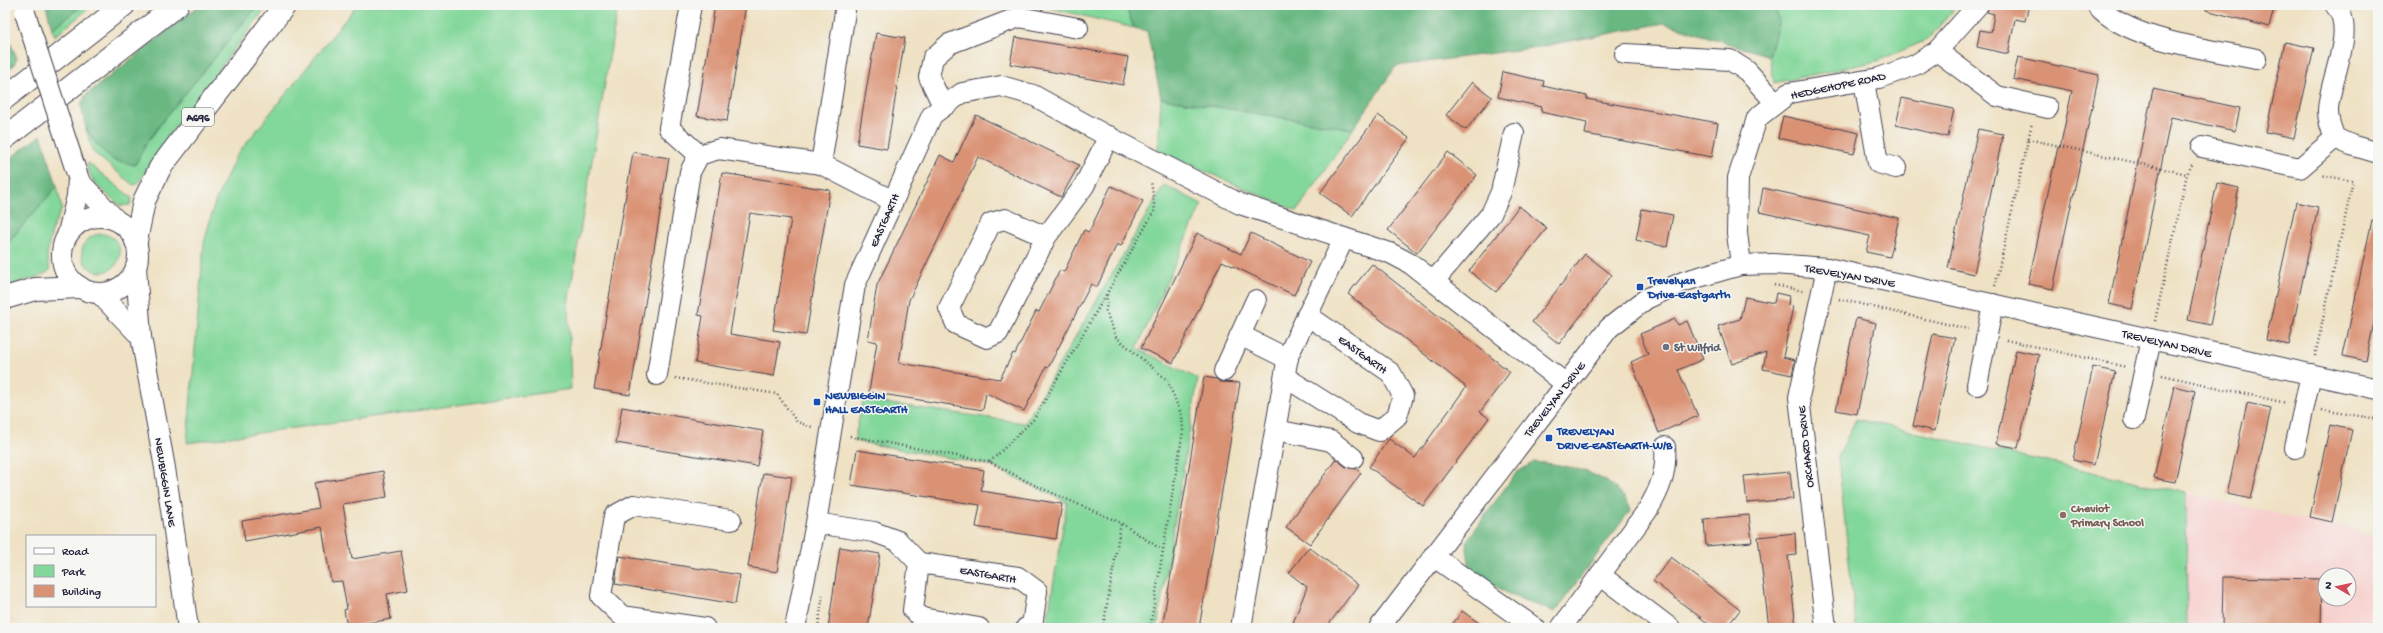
<svg xmlns="http://www.w3.org/2000/svg" width="2383" height="633" font-family="'Gochi Hand',sans-serif">
  <rect width="100%" height="100%" fill="#f6f6f2"/>
  <filter id="ink" filterUnits="userSpaceOnUse"><feTurbulence type="fractalNoise" baseFrequency=".025" numOctaves="2"/><feDisplacementMap in="SourceGraphic" scale="8" xChannelSelector="R" yChannelSelector="G"/><feConvolveMatrix kernelMatrix="1 2 1 2 8 2 1 2 1" color-interpolation-filters="sRGB"/></filter>
  <filter id="wash" filterUnits="userSpaceOnUse"><feTurbulence type="fractalNoise" baseFrequency=".012" numOctaves="4" result="noise"/><feDisplacementMap in="SourceGraphic" scale="16" xChannelSelector="R" yChannelSelector="G"/><feGaussianBlur stdDeviation="0.9" result="paint"/><feColorMatrix in="noise" values="0 0 0 0 0 0 0 0 0 0 0 0 0 0 0 0 0 1.4 0 .05"/><feComposite in="paint" operator="in"/></filter>
  <g filter="url(#wash)">
    <rect width="100%" height="100%" fill="#efe1c3"/>
    <path fill="#f7d0cd" fill-rule="evenodd" d="M1856,419L2378,536V628H1856L1838,457ZM2325,575H2349V599H2325Z"/>
    <g fill="#82d79a" stroke="#527c6a">
      <path d="M83,5H93L55,36L52,29Z"/>
      <path d="M258,5H268L166,139L138,184L133,185L93,152L86,129L97,145L135,165L146,144L166,117Z"/>
      <path d="M357,5H618L568,304L571,389L187,443L204,243L215,202L236,156Z"/>
      <path d="M1043,5H1125L1134,28L1046,7Z"/>
      <path d="M1773,5H1958L1927,40L1877,61L1774,83L1769,56L1779,20Z"/>
      <path d="M1161,98L1353,129L1297,211L1158,151Z"/>
      <path d="M88,163L132,198L130,205L121,206L95,184L87,168Z"/>
      <path d="M1164,185L1202,204L1137,348L1198,379L1157,628H1046L1067,502L989,465L854,441L863,400L1025,423Z"/>
      <path d="M57,186L62,209L53,227L49,244L47,256L50,270C43,278 17,282 5,287V246Z"/>
      <circle cx="101" cy="253" r="19"/>
      <path d="M1856,419L2186,493L2187,628H1856L1838,457Z"/>
    </g>
    <g fill="#69b882" stroke="#466d5e">
      <path d="M46,5H83L52,29Z"/>
      <path d="M200,5H258L166,117L146,144L135,165L113,160L97,145L86,129L81,104L86,95Z"/>
      <path d="M1125,5H1773L1779,20L1769,56L1664,23L1539,47L1396,66L1353,129L1161,98L1147,31L1134,28Z"/>
      <path d="M5,31L17,58L13,66L5,72Z"/>
      <path d="M41,135L57,186L5,246V162Z"/>
      <path d="M1534,462C1570,465 1614,473 1631,509L1555,612L1510,595L1470,569L1466,542L1516,473Z"/>
    </g>
    <g id="blocks">
      <g fill="#da9275">
        <path d="M715,5H746L727,121L697,116Z"/>
        <path d="M1989,5H2029L2025,21L2015,19L2008,54L1977,47L1980,30L1991,32L1994,14L1987,12Z"/>
        <path d="M2206,5H2275L2269,27L2206,10Z"/>
        <path d="M876,33L905,38L887,149L857,144Z"/>
        <path d="M1015,37L1128,57L1123,85L1010,64Z"/>
        <path d="M2285,42L2314,48L2294,138L2266,132Z"/>
        <path d="M2018,57L2099,75L2053,289L2028,284L2058,147L2060,148L2072,91L2013,79Z"/>
        <path d="M1503,72L1544,81L1543,86L1587,96V99L1718,123L1712,157L1585,134L1587,122L1541,112L1542,107L1498,97Z"/>
        <path d="M1472,82L1492,97L1466,130L1446,115Z"/>
        <path d="M2153,89L2240,108L2235,131L2171,117L2132,309L2109,304Z"/>
        <path d="M1902,98L1954,109L1948,137L1896,125Z"/>
        <path d="M976,115L1079,165L1061,197L978,157L909,300L899,363L1000,379L1013,353L1015,354L1036,311L1039,312L1060,270L1064,272L1084,230L1089,232L1111,186L1143,201L1121,246L1117,244L1097,287L1091,284L1048,368L1046,367L1024,411L986,393L983,410L869,392L877,342L868,340L877,285L940,155L954,162Z"/>
        <path d="M1378,115L1409,138L1352,216L1320,193Z"/>
        <path d="M1783,116L1859,133L1854,154L1778,138Z"/>
        <path d="M1978,129L2003,134L1974,274L1948,268Z"/>
        <path d="M633,152L669,158L630,395L594,389Z"/>
        <path d="M1448,152L1477,175L1417,253L1388,230Z"/>
        <path d="M722,173L830,190L806,335L773,330L791,219L750,213L730,334L780,342L774,376L695,363L703,316L698,315Z"/>
        <path d="M2217,183L2239,188L2210,325L2188,320Z"/>
        <path d="M1763,188L1899,218L1890,257L1866,252L1870,236L1759,212Z"/>
        <path d="M2296,202L2318,207L2289,345L2266,340Z"/>
        <path d="M1519,206L1547,228L1496,292L1469,271Z"/>
        <path d="M1642,209L1673,215L1667,247L1636,240Z"/>
        <path d="M2372,220H2378V303L2366,361L2343,356Z"/>
        <path d="M1197,233L1241,254L1251,233L1310,262L1294,295L1222,261L1173,363L1141,348Z"/>
        <path d="M1585,254L1612,275L1559,344L1532,322Z"/>
        <path d="M1372,264L1510,372L1480,412L1489,418L1423,506L1369,467L1389,439L1415,458L1466,387L1348,294Z"/>
        <path d="M1776,293L1789,296L1788,305L1793,306L1783,357L1795,360L1792,375L1763,369L1766,352L1732,364L1718,326L1740,319L1745,297L1774,303Z"/>
        <path d="M1856,318L1876,323L1857,414L1836,410Z"/>
        <path d="M1675,319L1678,325L1687,321L1703,359L1678,370L1698,416L1659,433L1631,362L1648,354L1640,334Z"/>
        <path d="M1933,334L1955,338L1935,431L1913,426Z"/>
        <path d="M2016,350L2039,355L2018,448L1996,444Z"/>
        <path d="M2093,367L2115,372L2094,465L2073,460Z"/>
        <path d="M1204,377L1216,379L1220,382L1240,383L1206,587L1199,628H1162Z"/>
        <path d="M2174,386L2195,391L2175,482L2154,478Z"/>
        <path d="M2247,403L2271,408L2251,499L2227,494Z"/>
        <path d="M622,407L763,431L757,466L616,443Z"/>
        <path d="M2330,425L2352,430L2332,522L2310,517Z"/>
        <path d="M857,450L984,470L981,491L1062,504L1056,539L976,527L980,505L851,485Z"/>
        <path d="M1336,459L1346,467L1356,469L1361,473L1310,544L1286,527Z"/>
        <path d="M383,471L387,497L343,504L352,559L401,551L408,590L387,594L391,619L347,627L344,610L347,609L342,581L331,582L322,527L245,541L242,521L319,508L314,483Z"/>
        <path d="M1790,472L1793,499L1747,503L1744,476Z"/>
        <path d="M763,473L792,477L777,572L748,567Z"/>
        <path d="M1749,515L1752,542L1706,546L1704,519Z"/>
        <path d="M1795,533L1796,555L1788,556L1796,628H1769L1758,537Z"/>
        <path d="M840,547L880,554L868,628H828Z"/>
        <path d="M1309,547L1358,585L1326,628H1291L1307,587L1289,573Z"/>
        <path d="M619,556L740,575L735,604L615,584Z"/>
        <path d="M1671,557L1740,610L1726,628H1714L1653,581Z"/>
        <path d="M2223,577L2322,579L2321,628H2222Z"/>
        <path d="M1462,611L1486,628H1450Z"/>
      </g>
    </g>
  </g>
  <g filter="url(#ink)">
    <use href="#blocks" fill-opacity="0" stroke="#413f4f" stroke-width="1"/>
    <g fill="none" stroke-linecap="round" stroke-linejoin="round">
      <defs>
        <g id="minor">
          <path d="M691,5L669,128L699,155"/>
          <path d="M2097,5C2128,41 2210,49 2256,59"/>
          <path d="M2335,5C2358,29 2328,82 2328,111C2328,121 2331,129 2335,138L2351,145L2378,153"/>
          <path d="M1937,51L1997,96L2048,108"/>
          <path d="M1625,54L1730,60L1747,71L1776,103"/>
          <path d="M1864,81L1878,163L1896,168"/>
          <path d="M943,106L929,77L933,58L949,44L1019,17L1078,28"/>
          <path d="M2202,147L2300,168L2335,138"/>
          <path d="M821,164L845,12"/>
          <path d="M79,181L116,220"/>
          <circle cx="100" cy="255" r="38"/>
          <path d="M68,233L77,196L78,177"/>
          <path d="M1046,237L998,333L987,338L956,324L949,308L991,223L1005,219L1046,237L1084,186L1109,136"/>
          <path d="M1741,265L1737,233L1738,178L1757,118L1789,93L1879,78L1915,65L1937,51L1978,5"/>
          <path d="M136,267L141,337L165,468L188,628"/>
          <path d="M1434,281L1491,214L1501,192L1514,133"/>
          <path d="M99,293L141,337"/>
          <path d="M1240,335L1288,359"/>
          <path d="M1224,371L1256,300"/>
          <path d="M657,375L690,172L699,155L719,149L821,164L893,201"/>
          <path d="M1285,377L1358,423L1379,431L1397,416L1403,396L1391,373L1307,315"/>
          <path d="M1977,385L1993,304"/>
          <path d="M2134,419L2151,339"/>
          <path d="M1276,430L1331,441L1353,458"/>
          <path d="M2295,448L2311,374"/>
          <path d="M816,523L874,532L898,541L919,563"/>
          <path d="M1433,556L1535,628"/>
          <path d="M1600,575L1670,628"/>
          <path d="M705,628L622,616L601,596L614,516L634,505L731,520"/>
          <path d="M795,628L816,523L855,285L932,115L962,93L1001,86L1033,95L1105,135L1240,204L1390,253L1411,264L1566,384"/>
          <path d="M979,628L922,618L913,610L919,563L1018,577L1037,591L1032,626L1026,628"/>
          <path d="M1241,628L1288,356L1344,238"/>
          <path d="M1379,628L1609,328L1646,299L1685,281L1741,265L1773,264L1827,268L2378,389"/>
          <path d="M1561,628L1647,511C1660,490 1667,472 1665,447"/>
          <path d="M1826,628L1799,397L1827,268"/>
        </g>
        <g id="highway">
          <path d="M5,98L124,5"/>
          <path d="M5,138L177,5"/>
          <path d="M136,241L144,201L160,168L285,5"/>
          <path d="M5,298L35,289L79,287"/>
        </g>
      </defs>
      <use href="#minor" stroke="#413f4f" stroke-width="22"/>
      <use href="#highway" stroke="#413f4f" stroke-width="24"/>
      <g stroke="#413f4f" stroke-width="2.5" stroke-dasharray="1 3" stroke-linecap="butt">
        <path d="M2028,139L2187,174"/>
        <path d="M1774,285L1803,291"/>
        <path d="M1995,286L2032,123"/>
        <path d="M1839,299L1968,329"/>
        <path d="M2155,321L2187,174L2193,163"/>
        <path d="M2006,340L2126,367"/>
        <path d="M2315,356L2353,181L2321,175"/>
        <path d="M2162,375L2286,403"/>
        <path d="M675,378L777,394L797,422L812,427"/>
        <path d="M2322,410L2378,419"/>
        <path d="M850,436L990,462L1032,484L1121,523L1162,550"/>
        <path d="M990,462L1034,419L1107,293"/>
        <path d="M818,628L823,594"/>
        <path d="M1103,628L1121,523"/>
        <path d="M1150,628L1183,431L1182,416L1167,380L1116,337L1106,311L1107,293L1155,210L1151,181"/>
      </g>
      <use href="#minor" stroke="#fff" stroke-width="20"/>
      <use href="#highway" stroke="#fff" stroke-width="22"/>
      <defs>
        <path id="minor-bridge" d="M25,13L78,177"/>
      </defs>
      <use href="#minor-bridge" stroke="#413f4f" stroke-width="22" stroke-linecap="butt"/>
      <use href="#minor-bridge" stroke="#fff" stroke-width="20"/>
    </g>
  </g>
  <g fill="#1a4fb4" stroke="#f6f6f2" stroke-width="1.5">
    <rect x="1636" y="283" width="8" height="8" rx="2"/>
    <rect x="813" y="398" width="8" height="8" rx="2"/>
    <rect x="1545" y="434" width="8" height="8" rx="2"/>
  </g>
  <circle fill="#6b7280" stroke="#f6f6f2" stroke-width="1.5" cx="1666" cy="347" r="4"/>
  <circle fill="#8d6e63" stroke="#f6f6f2" stroke-width="1.5" cx="2063" cy="515" r="4"/>
  <g text-anchor="middle" stroke-width="3" stroke-linejoin="round" paint-order="stroke">
    <rect fill="#f6f6f2" stroke="#626272" stroke-width="1" x="182" y="108" width="32" height="18" rx="3"/>
    <g font-size="11" font-weight="bold" fill="#22223b">
      <text x="198" y="121">A696</text>
    </g>
    <g font-size="12" fill="#22223b" stroke="#f6f6f2">
      <text transform="translate(1838 85) rotate(-12)" y="4">HEDGEHOPE ROAD</text>
      <text transform="translate(884 220) rotate(-66)" y="4">EASTGARTH</text>
      <text transform="translate(1850 275) rotate(10)" y="4">TREVELYAN DRIVE</text>
      <text transform="translate(2167 343) rotate(13)" y="4">TREVELYAN DRIVE</text>
      <text transform="translate(1363 354) rotate(36)" y="4">EASTGARTH</text>
      <text transform="translate(1554 399) rotate(-52)" y="4">TREVELYAN DRIVE</text>
      <text transform="translate(1805 447) rotate(-96)" y="4">ORCHARD DRIVE</text>
      <text transform="translate(166 482) rotate(81)" y="4">NEWBIGGIN LANE</text>
      <text transform="translate(988 574) rotate(10)" y="4">EASTGARTH</text>
    </g>
    <g font-size="12" font-weight="bold" fill="#164399" stroke="#f6f6f2" text-anchor="start">
      <text x="1648" y="284">Trevelyan<tspan x="1648" dy="14">Drive-Eastgarth</tspan></text>
      <text x="825" y="399">NEWBIGGIN<tspan x="825" dy="14">HALL EASTGARTH</tspan></text>
      <text x="1557" y="435">TREVELYAN<tspan x="1557" dy="14">DRIVE-EASTGARTH-W/B</tspan></text>
    </g>
    <g font-size="12" font-weight="bold" fill="#5b616d" stroke="#f6f6f2" text-anchor="start">
      <text x="1674" y="351">St Wilfrid</text>
    </g>
    <g font-size="12" font-weight="bold" fill="#785e54" stroke="#f6f6f2" text-anchor="start">
      <text x="2071" y="512">Cheviot<tspan x="2071" dy="14">Primary School</tspan></text>
    </g>
  </g>
  <rect width="2383" height="633" fill="none" stroke="#f6f6f2" stroke-width="20"/>
  <rect x="26" y="535" width="130" height="72" fill="#f6f6f2" stroke="#a1a1a9"/>
  <rect x="34" y="548" width="20" height="6" fill="#ffffff" stroke="#a1a1a9"/>
  <text x="62" y="555" font-size="12" fill="#22223b">Road</text>
  <rect x="34" y="565" width="20" height="12" fill="#82d79a" stroke="#a1a1a9"/>
  <text x="62" y="575" font-size="12" fill="#22223b">Park</text>
  <rect x="34" y="585" width="20" height="12" fill="#da9275" stroke="#a1a1a9"/>
  <text x="62" y="595" font-size="12" fill="#22223b">Building</text>
  <g transform="translate(2337 587) rotate(279)"><circle r="19" fill="#f6f6f2" stroke="#a1a1a9"/>
  <path d="M0-3L7 15L0 10L-7 15Z" fill="#d1495b"/>
  <text y="-6" font-size="11" font-weight="bold" text-anchor="middle" fill="#22223b">N</text>
  </g>
</svg>
